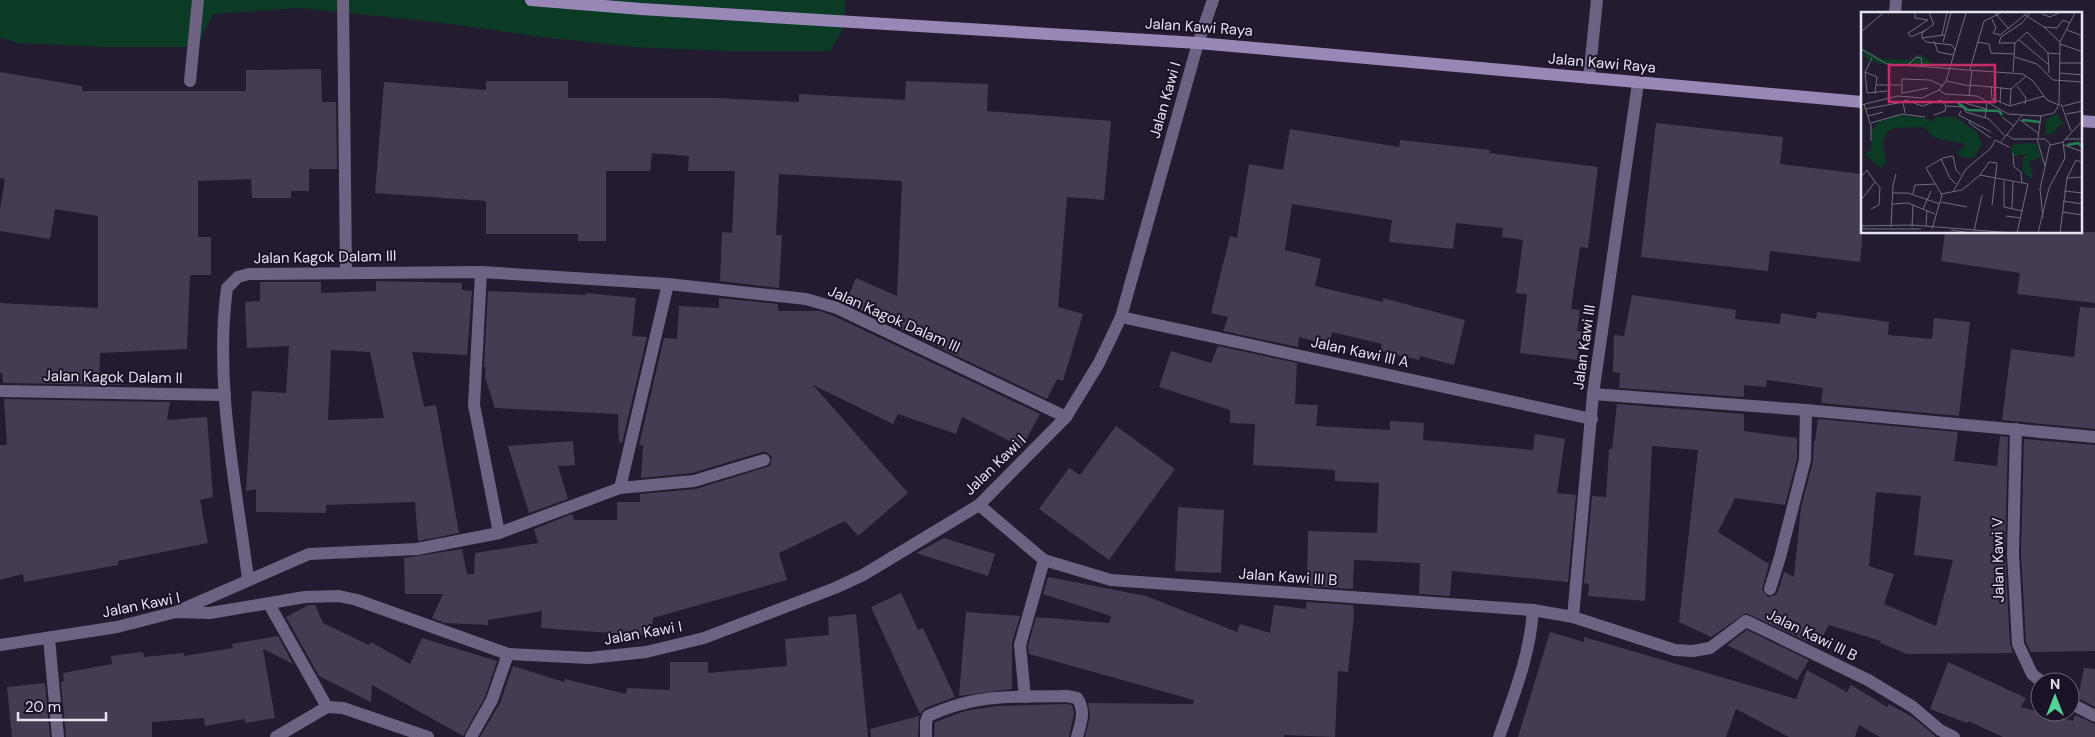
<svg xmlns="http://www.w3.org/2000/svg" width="2095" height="737" font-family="'DM Sans',sans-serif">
  <rect width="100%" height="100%" fill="#231c30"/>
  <path fill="#0b3b25" d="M0,0H846L842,31L830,51H725L634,47L542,37L444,23L300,8L213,14L197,47H108L17,43L0,37Z"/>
  <g fill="#443c52" fill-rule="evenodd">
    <path d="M321,69L322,102H336L337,169H309V191H291V198H252L251,179L198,181V237H211V275H190L187,349L100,353L99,383L137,385L3,383L2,373H0V303L98,308V216L55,209L50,239L0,231V209L5,179L0,178V72L82,86V91H246V70Z"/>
    <path d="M486,81H568V98H716L799,102V94L905,100L906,81L988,84L987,111L1111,121L1104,200L1067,197L1058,307L1083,314L1063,381L1057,379L1047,399L846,303L856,278L897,296L902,181L779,174L776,235H782L779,288L720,281L722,232L732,233L735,171H688L689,156L652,153L650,171H606V241H578V234H486V201L375,193L384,82L486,90Z"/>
    <path d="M1656,123L1783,137L1780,164L1862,174V242L1860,262L1770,251L1768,271L1641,257Z"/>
    <path d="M1290,129L1399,147L1400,140L1490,150L1489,153L1598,167L1588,248L1580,247L1571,309L1580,310L1577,331H1582L1577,360L1520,353L1527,294L1516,293L1523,240L1502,237L1503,228L1456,223L1453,249L1389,242L1392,220L1292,204L1285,250L1321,259L1315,286L1383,302V298L1465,320L1454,365L1420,356L1419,360L1380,351L1382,344L1332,332L1329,345L1299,337L1298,347L1223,331L1228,317L1211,313L1230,236L1237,238L1249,164L1283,170Z"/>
    <path d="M1945,232H2095V303L2017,294L2020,273L1941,261Z"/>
    <path d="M376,281L462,283V290L472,291L467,355L412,352L424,407L436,405L459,533L418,541L415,502L326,505V513L256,512V489L246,491L252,391L286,393L289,346L247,348L245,302L260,301V282H321V293L376,291ZM331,350L370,352L384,418L328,420Z"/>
    <path d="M488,291L586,295V293L636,298L632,336L647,337L622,443L619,442L618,414L495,408L485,377L486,367H484Z"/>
    <path d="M1632,295L1736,310L1735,319L1780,324L1781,313L1816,319L1817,312L1848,316L1889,322L1888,335L1932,339L1934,318L1970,322L1959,416L1821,403L1823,388L1767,380L1766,387L1744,385V397L1619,388L1620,373L1613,372L1614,335L1624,336Z"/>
    <path d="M719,298L778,304V311H820L834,316L1040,414L1022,447L962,417L956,434L898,414L893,424L813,385L908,493L858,536L845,521L779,553L787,580L653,618L652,636L541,628L542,611L488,620V625L445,623L432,618L443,594H405L404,558L462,549L467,574H474L475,553L538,543L534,529L572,514L574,520H617V502H640V494L696,489L770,466L772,457L766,452H762L692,473L641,478L643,445H639L664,338L677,339L679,306L719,308Z"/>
    <path d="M2080,307L2095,308V429L2002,420L2011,349L2074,357Z"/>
    <path d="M1218,346L1297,363L1295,404L1318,405L1316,426L1390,430V421L1424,423L1423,440L1533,450L1535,434L1565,439L1557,493L1576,495L1568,582L1452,571L1450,596L1419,594L1420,563L1354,560L1353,589L1307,586L1308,531L1377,533L1379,483L1335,481V470L1253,465L1255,424L1230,423V410L1159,387L1171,351L1211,363Z"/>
    <path d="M4,399L170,402L167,420L207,417L213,497L200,500L208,543L118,561V565L24,582L23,574L0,580V445H7Z"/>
    <path d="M1617,404L1744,414V431L1797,438V459L1785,505L1735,498L1718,532L1769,564L1762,590L1768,597L1775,595L1778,592L1784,572L1794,577L1801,507L1813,462L1814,441H1815L1818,419L1958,432L1954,461L1997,466L2000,436L2008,437L2005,554L2010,644L2013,653L1907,654L1880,643L1881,641L1829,625L1817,646L1746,613L1711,637L1679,622L1698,450L1652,446L1645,601L1588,596L1589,584L1584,583L1592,496L1606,497L1609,449H1612ZM1876,492L1921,496L1914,555L1953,560L1936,626L1884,604L1894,574L1869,566Z"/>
    <path d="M1116,426L1175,469L1109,560L1039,509L1069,468L1080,475Z"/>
    <path d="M2024,439L2095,445V651L2031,652L2026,642L2021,554Z"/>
    <path d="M573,441L575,465L558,466L568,499L529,513L508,446Z"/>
    <path d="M1178,507L1224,510L1221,573L1175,571Z"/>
    <path d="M944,538L995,554L988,576L916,553Z"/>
    <path d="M1048,577L1146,596L1237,632L1240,624L1270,633L1274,605L1306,609V602L1353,605L1354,616L1348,672L1338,671L1335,737L1284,735V737H1085L1090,717L1088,703L1193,704L1194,700L1029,654L1028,646L1036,617L1109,623L1111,616L1043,594Z"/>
    <path d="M901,593L918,630L923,628L955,697L925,708L920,714L871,607Z"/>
    <path d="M309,605H315L323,623L369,645L371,642L410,664L422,638L497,661L485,697L463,736L372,685L371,702L319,676L286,617Z"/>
    <path d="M966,612L1020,616L1012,643V689L959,696Z"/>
    <path d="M856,614L868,737H480L500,703L513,666L564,682L565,679L626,694L627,688L670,690V662H708V673L787,666L785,639L829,635L828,617Z"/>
    <path d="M1747,630L1809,660L1797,680L1727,645Z"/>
    <path d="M1550,632L1584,642V637L1796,699L1807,670L1847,692L1851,685L1887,707L1889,704L1914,718L1936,737H1880L1859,725L1855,737H1789L1736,709L1726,737H1518Z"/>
    <path d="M278,636L293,664L263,649L275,718L245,723V719L205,726L204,718L152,722V737H66L61,682L64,681L63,673L112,664L111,656L143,652L144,657L184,653V656L233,648L232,644Z"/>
    <path d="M1948,662L2026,698L2021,707L2073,721L2075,715L2095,724V737H2003L1968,721L1967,723L1930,709Z"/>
    <path d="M2084,668L2095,669V707L2078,698Z"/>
    <path d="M45,683L50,737H12L7,687Z"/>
    <path d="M1066,704L1072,705L1074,713L1069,737H934L935,722L965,711L997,706Z"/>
    <path d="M919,716L918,737H871L870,729Z"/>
  </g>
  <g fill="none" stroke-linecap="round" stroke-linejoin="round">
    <g stroke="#6d6281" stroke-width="12">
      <path d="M1895,14L1896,0"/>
      <path d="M190,81L198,0"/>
    </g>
    <g stroke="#6d6281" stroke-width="12">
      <path d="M343,0L346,272"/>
      <path d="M1198,43L1213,0"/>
      <path d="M1589,78L1597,0"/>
      <path d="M481,272L474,405L499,533"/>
      <path d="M1121,317L1592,419"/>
      <path d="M0,391L225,395"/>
      <path d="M1593,394L1806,410L2095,437"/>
      <path d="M2016,429L2013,554L2018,644L2032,674L2042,682"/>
      <path d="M620,488L668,284"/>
      <path d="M979,505L1044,560L1111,580L1533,610L1573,617L1675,650L1693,651L1710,648L1746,621L1868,680L1913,707L1940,730L1954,737"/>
      <path d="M248,579C236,484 214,384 227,288L238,277L249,274L481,272L668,284L806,299L837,308L1066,417"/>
      <path d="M1770,589L1780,557L1805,460L1806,410"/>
      <path d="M269,604L327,707"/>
      <path d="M176,612L309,554L417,549L499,533L620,488L694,481L764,460"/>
      <path d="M1573,617L1593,394L1638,83"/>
      <path d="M49,638L58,737"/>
      <path d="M1025,697L1020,645L1044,560"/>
      <path d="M2070,703L2095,716"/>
      <path d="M276,737L327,707L343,708L428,737"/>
      <path d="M471,737L492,700L508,654"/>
      <path d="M926,737V722L928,716C978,693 1014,697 1067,696L1077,698C1086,711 1081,722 1077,737"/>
      <path d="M1499,737C1514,695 1530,655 1533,610"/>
    </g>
    <path stroke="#6d6281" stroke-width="12" d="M0,645L117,627L176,612L210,613L305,597L339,596L357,600L508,654L589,658L646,652L704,638L835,588L863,575L979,505L1066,417L1099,363L1121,317L1198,43"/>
    <g stroke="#9987b8" stroke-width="12">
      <path d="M531,0L641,9L1198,43L1862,102"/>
      <path d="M2081,121L2095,122"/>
    </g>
  </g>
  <g text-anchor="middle" stroke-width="4" stroke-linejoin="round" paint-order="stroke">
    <g font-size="15" fill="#e7e3f1" stroke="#1a1226">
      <text transform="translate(1199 27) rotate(4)" y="5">Jalan Kawi Raya</text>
      <text transform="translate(1602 63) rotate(5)" y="5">Jalan Kawi Raya</text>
      <text transform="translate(1165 100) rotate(-74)" y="5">Jalan Kawi I</text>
      <text transform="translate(325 257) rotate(-1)" y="5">Jalan Kagok Dalam III</text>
      <text transform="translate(894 319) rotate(24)" y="5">Jalan Kagok Dalam III</text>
      <text transform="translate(1584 347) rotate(-82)" y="5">Jalan Kawi III</text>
      <text transform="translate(1360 352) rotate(12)" y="5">Jalan Kawi III A</text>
      <text transform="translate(113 377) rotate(1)" y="5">Jalan Kagok Dalam II</text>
      <text transform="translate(995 465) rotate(-44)" y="5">Jalan Kawi I</text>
      <text transform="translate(1998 560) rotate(-91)" y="5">Jalan Kawi V</text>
      <text transform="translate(1288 577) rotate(4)" y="5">Jalan Kawi III B</text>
      <text transform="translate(141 605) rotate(-11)" y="5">Jalan Kawi I</text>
      <text transform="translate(643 633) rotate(-10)" y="5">Jalan Kawi I</text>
      <text transform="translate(1812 635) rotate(26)" y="5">Jalan Kawi III B</text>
    </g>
  </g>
  <g transform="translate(1861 12)">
    <rect width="221" height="221" fill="#231c30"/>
    <path d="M0,35L20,47L50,48L59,42L70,50L71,54L20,52L6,47ZM196,102L205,114L199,112L193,121L184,123L185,107ZM36,103L63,106L72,110L75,105H94L116,120L121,132L113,146L101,145L96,141L105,132L73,126L64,115L34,116L26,120L22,130L25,151L20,156L4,142L10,137L11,118L17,110ZM165,131L176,132L181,149L180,152L179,145L168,149L172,163L170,167L161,159L162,146L167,142L153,144L149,139L152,133Z" fill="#0b3b25"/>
    <path fill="none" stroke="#238056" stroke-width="2.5" d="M97,91L107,98L138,99L141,103M161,108L179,110M206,133L217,131L222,135"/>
    <path fill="none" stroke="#716c7d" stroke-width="1" d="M54,1V6L67,8L47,21L50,25L65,18M134,1L148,17M181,2L189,5L198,1M164,3L183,15L196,16L202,8L209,11M131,7L135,16L132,21L139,23L166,1M183,15L199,30M206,18L222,24M0,20L22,1M81,23L86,1M61,26L65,30L91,33L94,38M61,26V21L73,12L68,1M61,26L83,23M158,28L187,52M73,29L77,40L93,43M82,30L90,1M116,30L128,32L130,41L154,42M138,31H154L166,20L187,41L199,42M138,31L140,25L161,11L169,1M199,32L222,40M0,37L26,52L162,62L172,69L186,88L198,93L199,30L214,1M187,41L188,61M154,45L176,52L192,68L222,70M199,51H222M48,52L55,45L60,46L61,53M109,57L123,9L140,1M4,60L16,65L14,82M152,60L154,31M198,61L222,63M85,69L109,74M16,73H40M109,73L150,77L165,64M130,74L131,87L139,90M156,74L165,86L164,92M140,75L139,90L149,94L150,77M78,78L84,82L116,84L147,102L180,104L193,101L198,93M6,81L4,60L11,46M6,81L26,79M42,81L67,76M41,82V67L69,68L82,74M108,84L111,58M80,88L85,94L102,95L105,100L128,107L144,124M104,91L125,97M3,92L10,114V129M200,92L210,119M0,93L37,84L61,86L78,78L85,69L105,1M149,94L183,84M202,94L222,89M5,97L42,90M100,99L98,103L130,120M44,101L42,90L45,88L61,94L80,88M205,102L222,99M73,103L84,99L85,94M7,104L22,100M141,105L153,114M124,106L126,90M109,108L108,111L130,126M159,108L177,121M10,111L41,102L64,105M146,123L152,127H184L190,133L202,130M177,126L180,104M176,127L184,154M204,127H222M134,128L148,135M140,130L162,102M202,130L222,108M203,133L222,140M152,141L153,155L160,160L161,171M80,147L89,166L95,172M119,163L128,150L136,151L131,193M0,165L6,158L14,170M206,166L222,165M143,169V195L162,199M203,179L222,181M92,180L105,157L130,136L134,128M31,181H47L79,192M52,182L54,173L74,172M80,182L101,178L119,163L167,172L156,221M0,188L14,170M202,189L222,192M80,190L106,195M31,192L47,191L74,202M151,196L152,170M10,197L18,193L19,175L14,170M62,197L70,179M201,200L222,203M145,204L160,206M182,206L179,177L189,132M0,214L51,213L152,221M65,214L66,198M30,215L32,173L35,162M51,215L52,193M0,217H60M71,217L81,183L65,156L82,146L92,144L95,158L100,163M90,218L111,221M113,219L121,183M177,221L188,176L204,146L202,130M199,221L206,166L215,148L222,151"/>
    <path fill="#c62c6a" fill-opacity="0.15" stroke="#c62c6a" stroke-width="2.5" d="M28,53H134V90H28Z"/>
    <rect width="221" height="221" fill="none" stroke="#e7e3f1" stroke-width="2.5"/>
  </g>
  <g transform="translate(2055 697)"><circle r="24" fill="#1a1226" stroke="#6c6677"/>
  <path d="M0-4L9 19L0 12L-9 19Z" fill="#54d395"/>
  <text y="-8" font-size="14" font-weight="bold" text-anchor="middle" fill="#e7e3f1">N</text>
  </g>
  <path d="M18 712v8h88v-8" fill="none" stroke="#e7e3f1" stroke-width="2.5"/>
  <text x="25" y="712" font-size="15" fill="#e7e3f1" stroke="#1a1226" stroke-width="4" paint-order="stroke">20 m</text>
</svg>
